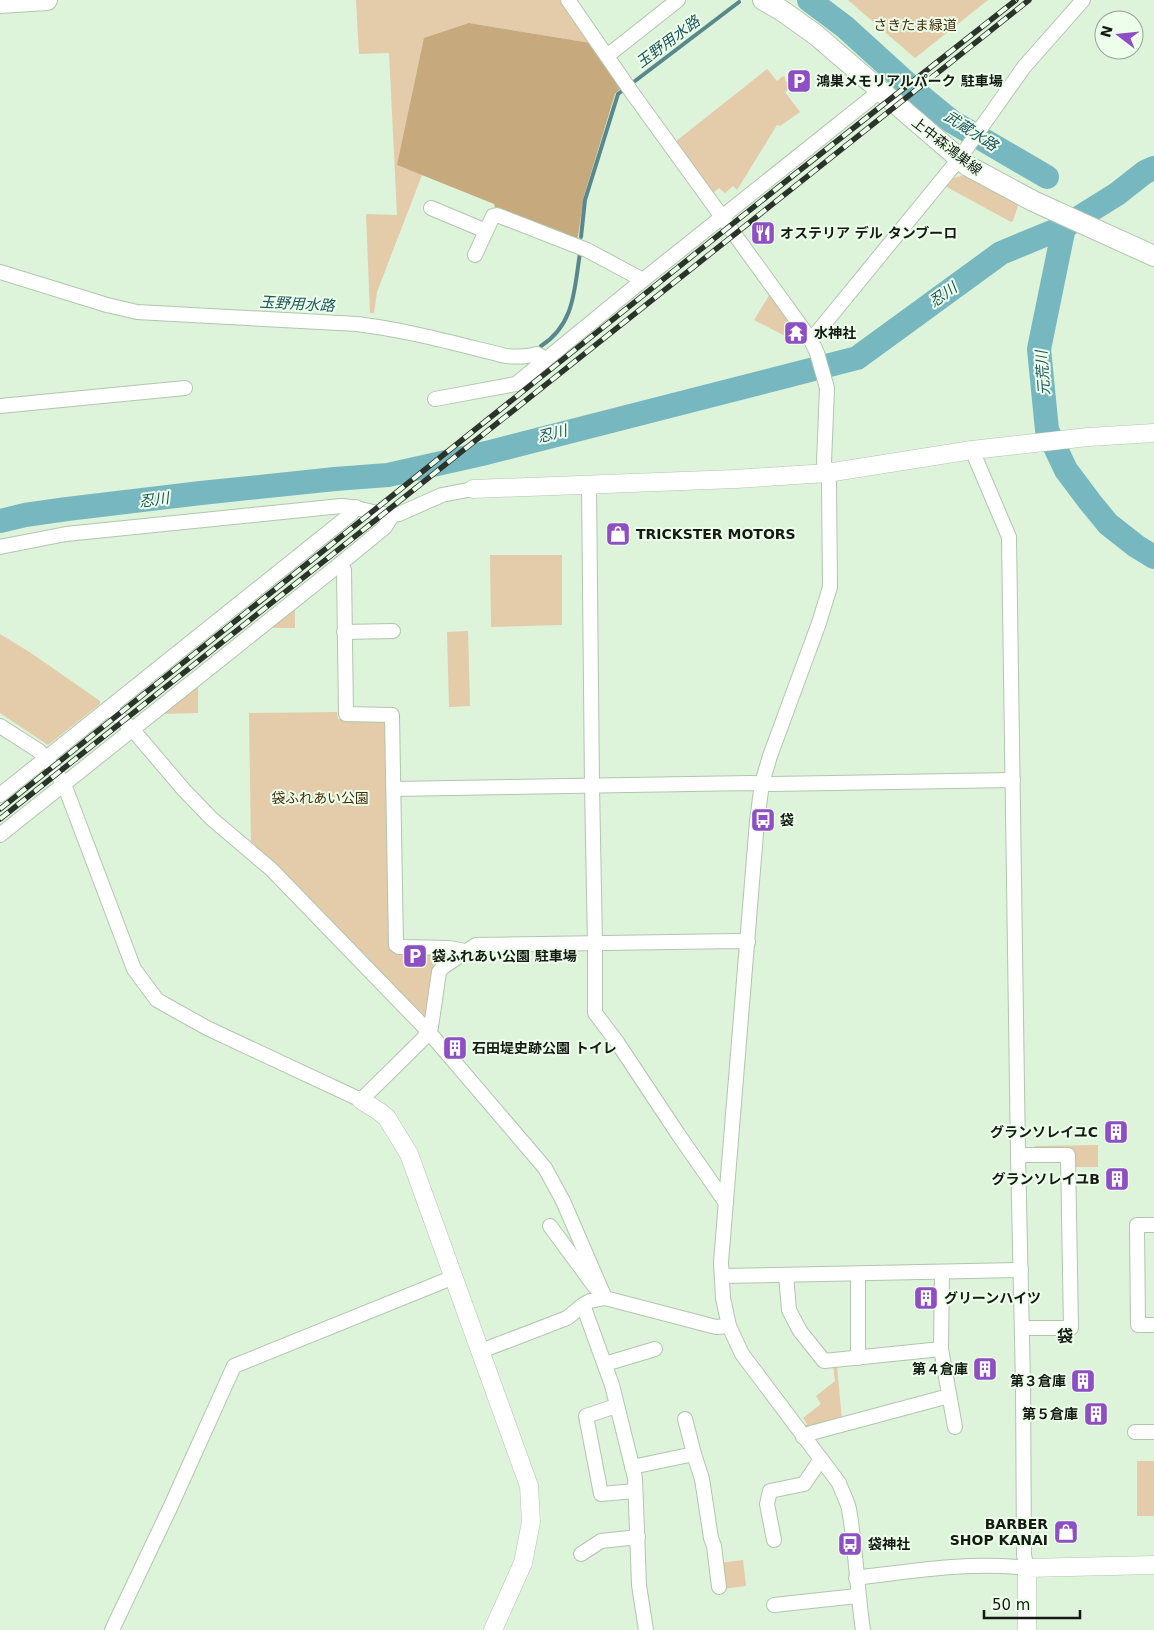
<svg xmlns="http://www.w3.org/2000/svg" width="1154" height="1630" font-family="'DejaVu Sans','Noto Sans JP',sans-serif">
  <rect width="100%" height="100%" fill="#ddf3da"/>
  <g fill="#e4cba9">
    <path d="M356,0H561L591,43L469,23L397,165L422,175L377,292L374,313H370L366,214L397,215L389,53L359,54Z"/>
    <path d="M848,0H988L915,58Z"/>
    <path d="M767,69L777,81L783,76L785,77V80L788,83L791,84V87L785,92L800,112L780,126L777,125L737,190L733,186L725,193L719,188L712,194L675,142Z"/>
    <path d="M967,174L1019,202L1013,221L1011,222L945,186L951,179Z"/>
    <path d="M770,294L796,330L791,339L754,320Z"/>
    <path d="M490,555H562V625L491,627Z"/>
    <path d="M295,607V628H270Z"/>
    <path d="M468,631L470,706L449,707L447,632Z"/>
    <path d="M0,634L31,653L100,701V704L48,745L0,713Z"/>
    <path d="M198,685V713L161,714Z"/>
    <path d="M337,712L338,719L384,717L389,721L391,950H445L449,954L438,959L434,965L425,1024L251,846L249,713Z"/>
    <path d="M1098,1145V1167H1073V1150H1035V1146Z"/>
    <path d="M833,1365H837L842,1421L811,1430L803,1428L807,1424L803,1418L821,1404L816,1396L835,1381Z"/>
    <rect x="1137" y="1461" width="17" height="55"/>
    <path d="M743,1560L746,1586L722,1589L719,1563Z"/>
  </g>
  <path fill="#c7a97e" d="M469,23L591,43L622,87L615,94L584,196L577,243L496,210L494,204L397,165L424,38Z"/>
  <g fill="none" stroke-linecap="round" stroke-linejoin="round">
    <g stroke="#59888c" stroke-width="4">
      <path d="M635,81L739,2"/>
      <path d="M581,237L585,200L618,94L622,91"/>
      <path d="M541,346C575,324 574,290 580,253"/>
    </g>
    <g stroke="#76b7c0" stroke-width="24">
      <path d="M809,0L845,27L923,98L951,121L1047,177"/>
      <path d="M1064,227L1039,349L1047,430L1066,470L1090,502L1108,524L1136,546L1154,557"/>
      <path d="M0,521L25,515L67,509L201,493L335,479L388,475L486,453L857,358L1001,253L1064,227L1117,194L1145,172L1154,168"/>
    </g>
    <defs>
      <g id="minor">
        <path d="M568,0L633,94L811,340L817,353L827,388L824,462L829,483L830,587L819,623L770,756L762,783L757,821L721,1262L723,1298L729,1326L742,1354L839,1483C842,1492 847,1500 849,1509C856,1549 857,1590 863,1630"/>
        <path d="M607,56L678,0"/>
        <path d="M431,208L486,231"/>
        <path d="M475,255L493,216L497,215L587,250L643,280"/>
        <path d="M0,272L107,305L137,312L357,324C407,330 457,344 506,356C517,357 527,357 537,354L545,359"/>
        <path d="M811,340L959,159L1024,67L1083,0"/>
        <path d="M435,399L516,384L643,280L880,91"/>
        <path d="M0,406L185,388"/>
        <path d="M589,484L592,786L595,944V1013L617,1042L678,1134L726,1203"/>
        <path d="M0,547L66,534L341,506C360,506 382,518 399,514L442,495L473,489"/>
        <path d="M340,564L344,570L346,714L392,715L396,945L399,947H403L449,948L465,951"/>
        <path d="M344,632L393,631"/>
        <path d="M109,708L133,730L184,790L212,819L271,869L428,1031L545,1168L563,1201L605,1298"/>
        <path d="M0,726L39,751L46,758L64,784L134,969L157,1000L207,1028L361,1100L423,1039L431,1027L439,972L443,967L476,945L736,941L748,942"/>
        <path d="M394,789L751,783L772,784L1013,780"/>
        <path d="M0,795L351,514L356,507"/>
        <path d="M0,835L340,564L385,527L392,516"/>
        <path d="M1018,1155H1068L1071,1328H1022"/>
        <path d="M1154,1225H1137L1138,1325H1154"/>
        <path d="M550,1226L595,1287"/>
        <path d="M942,1272L941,1349L955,1427"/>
        <path d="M786,1275L789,1310L800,1331L824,1361L941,1349"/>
        <path d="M722,1276L1021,1270"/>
        <path d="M583,1305L612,1385L635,1478L639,1585L646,1630"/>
        <path d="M481,1351L567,1318L583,1305L590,1301L605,1298L716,1327L729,1326"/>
        <path d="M858,1358V1274"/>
        <path d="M605,1364L655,1349"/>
        <path d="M616,1406L586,1416L601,1494L635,1491"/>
        <path d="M685,1419L694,1454"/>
        <path d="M1135,1432H1154"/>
        <path d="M803,1437L811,1433L949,1396"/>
        <path d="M632,1467L694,1454L702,1479L711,1538L714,1546L719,1587"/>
        <path d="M774,1540L767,1504L770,1491L804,1484L821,1459"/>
        <path d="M581,1554L601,1541L638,1537"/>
        <path d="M856,1578C911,1571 971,1561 1027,1568L1024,1555L1023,1384L1018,1155L1009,537L972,450"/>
        <path d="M774,1605L857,1596"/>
        <path d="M112,1630L170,1508L234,1366L454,1277"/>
      </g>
      <g id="tertiary">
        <path d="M473,489L735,479L827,473L972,450L1088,437L1154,433"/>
        <path d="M361,1100L380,1112L387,1118L409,1154L529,1486L531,1522L523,1563L493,1630"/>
        <path d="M1027,1630V1568L1154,1565"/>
      </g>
      <g id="secondary">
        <path d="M763,0L781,10L816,35L968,166L1033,201L1154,256"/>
        <path d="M0,3L47,0"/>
      </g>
    </defs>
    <use href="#minor" stroke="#b1c6ae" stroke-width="16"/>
    <use href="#tertiary" stroke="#b1c6ae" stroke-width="19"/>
    <use href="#secondary" stroke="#b1c6ae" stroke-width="22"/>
    <use href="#minor" stroke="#fff" stroke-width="14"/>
    <use href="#tertiary" stroke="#fff" stroke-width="18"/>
    <use href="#secondary" stroke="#fff" stroke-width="20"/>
    <defs>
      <g id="rail">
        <path d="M0,809L795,174L1016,0"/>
        <path d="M0,819L1029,0"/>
      </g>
    </defs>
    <use href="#rail" stroke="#2b342a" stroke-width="5.5"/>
    <use href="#rail" stroke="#edffeb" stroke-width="4" stroke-dasharray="11" stroke-linecap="butt"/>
  </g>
  <defs>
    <symbol id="parking-square" viewBox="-11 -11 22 22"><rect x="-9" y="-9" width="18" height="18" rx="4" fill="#8e4fc5" stroke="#edffeb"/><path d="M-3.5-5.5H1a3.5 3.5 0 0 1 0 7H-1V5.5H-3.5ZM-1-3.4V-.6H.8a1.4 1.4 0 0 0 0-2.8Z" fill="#fff"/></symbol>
    <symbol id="restaurant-square" viewBox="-11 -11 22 22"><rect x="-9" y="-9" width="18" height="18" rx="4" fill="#8e4fc5" stroke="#edffeb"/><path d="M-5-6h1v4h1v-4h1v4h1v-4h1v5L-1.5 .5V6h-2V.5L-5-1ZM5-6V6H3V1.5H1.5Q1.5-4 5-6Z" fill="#fff"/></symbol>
    <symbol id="temple-square" viewBox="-11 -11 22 22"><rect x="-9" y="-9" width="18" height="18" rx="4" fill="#8e4fc5" stroke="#edffeb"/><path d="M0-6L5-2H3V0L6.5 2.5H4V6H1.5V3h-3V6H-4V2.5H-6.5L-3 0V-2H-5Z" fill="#fff"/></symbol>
    <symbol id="shop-square" viewBox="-11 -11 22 22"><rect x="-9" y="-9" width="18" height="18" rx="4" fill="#8e4fc5" stroke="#edffeb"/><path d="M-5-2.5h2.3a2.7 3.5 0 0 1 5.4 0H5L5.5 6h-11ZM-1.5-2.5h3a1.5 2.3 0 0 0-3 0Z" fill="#fff"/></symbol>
    <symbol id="bus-square" viewBox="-11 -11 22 22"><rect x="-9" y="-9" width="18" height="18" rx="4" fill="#8e4fc5" stroke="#edffeb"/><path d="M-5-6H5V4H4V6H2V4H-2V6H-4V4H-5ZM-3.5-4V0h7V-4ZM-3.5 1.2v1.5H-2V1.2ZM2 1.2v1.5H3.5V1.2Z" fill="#fff"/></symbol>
    <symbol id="building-square" viewBox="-11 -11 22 22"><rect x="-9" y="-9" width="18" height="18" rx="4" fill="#8e4fc5" stroke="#edffeb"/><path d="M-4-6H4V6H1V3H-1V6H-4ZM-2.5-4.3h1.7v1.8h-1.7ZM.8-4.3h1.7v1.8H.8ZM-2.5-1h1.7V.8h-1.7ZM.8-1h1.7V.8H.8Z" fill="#fff"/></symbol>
  </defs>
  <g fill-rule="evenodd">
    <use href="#parking-square" x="785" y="67" width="28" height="28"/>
    <use href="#restaurant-square" x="749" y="219" width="28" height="28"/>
    <use href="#temple-square" x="782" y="319" width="28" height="28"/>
    <use href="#shop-square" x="604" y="520" width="28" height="28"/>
    <use href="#bus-square" x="749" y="806" width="28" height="28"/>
    <use href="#parking-square" x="401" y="942" width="28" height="28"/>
    <use href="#building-square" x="441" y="1034" width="28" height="28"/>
    <use href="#building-square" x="1102" y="1118" width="28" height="28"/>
    <use href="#building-square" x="1103" y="1165" width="28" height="28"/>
    <use href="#building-square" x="912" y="1284" width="28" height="28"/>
    <use href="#building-square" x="971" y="1355" width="28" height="28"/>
    <use href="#building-square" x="1069" y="1367" width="28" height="28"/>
    <use href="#building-square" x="1082" y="1400" width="28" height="28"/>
    <use href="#shop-square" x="1052" y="1518" width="28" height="28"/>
    <use href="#bus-square" x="836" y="1530" width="28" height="28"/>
  </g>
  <g text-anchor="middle" stroke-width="4" stroke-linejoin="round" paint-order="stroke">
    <g font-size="14" fill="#452f0b" stroke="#edffeb">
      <text x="915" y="30">さきたま緑道</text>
      <text x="320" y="803">袋ふれあい公園</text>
    </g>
    <g font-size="14" font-weight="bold" fill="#141b13" stroke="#edffeb" text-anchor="start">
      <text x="816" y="86">鴻巣メモリアルパーク 駐車場</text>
      <text x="780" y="238">オステリア デル タンブーロ</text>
      <text x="814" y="338">水神社</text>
      <text x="636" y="539">TRICKSTER MOTORS</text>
      <text x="780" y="825">袋</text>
      <text x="432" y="961">袋ふれあい公園 駐車場</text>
      <text x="472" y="1053">石田堤史跡公園 トイレ</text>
      <text x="1098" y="1137" text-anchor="end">グランソレイユC</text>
      <text x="1100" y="1184" text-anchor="end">グランソレイユB</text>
      <text x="944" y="1303">グリーンハイツ</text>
      <text x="968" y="1374" text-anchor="end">第４倉庫</text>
      <text x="1066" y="1386" text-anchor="end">第３倉庫</text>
      <text x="1078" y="1419" text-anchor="end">第５倉庫</text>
      <text x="1048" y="1529" text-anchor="end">BARBER<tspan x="1048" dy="16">SHOP KANAI</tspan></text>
      <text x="868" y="1549">袋神社</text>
    </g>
    <g font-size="14" fill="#141b13" stroke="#edffeb">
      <text transform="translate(947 146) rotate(38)" y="5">上中森鴻巣線</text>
    </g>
    <g font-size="15" font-style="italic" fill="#1d555c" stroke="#edffeb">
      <text transform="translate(668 42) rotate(-37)" y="5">玉野用水路</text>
      <text transform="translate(971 131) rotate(33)" y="5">武蔵水路</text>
      <text transform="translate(943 295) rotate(-36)" y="5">忍川</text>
      <text transform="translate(297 304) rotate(3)" y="5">玉野用水路</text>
      <text transform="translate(1043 373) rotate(-94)" y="5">元荒川</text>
      <text transform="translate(552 434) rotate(-14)" y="5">忍川</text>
      <text transform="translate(154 500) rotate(-8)" y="5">忍川</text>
    </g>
    <g font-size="16" font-weight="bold" fill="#141b13" stroke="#edffeb">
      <text x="1065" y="1342">袋</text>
    </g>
  </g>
  <g transform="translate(1119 35) rotate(286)"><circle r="24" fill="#edffeb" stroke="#96a495"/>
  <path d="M0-4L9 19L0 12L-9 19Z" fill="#8e4fc5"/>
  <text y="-8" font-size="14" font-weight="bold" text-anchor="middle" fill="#141b13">N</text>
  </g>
  <path d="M984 1610v8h96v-8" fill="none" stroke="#141b13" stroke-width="2.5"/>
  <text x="992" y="1610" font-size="15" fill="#141b13" stroke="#edffeb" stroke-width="4" paint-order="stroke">50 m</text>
</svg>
